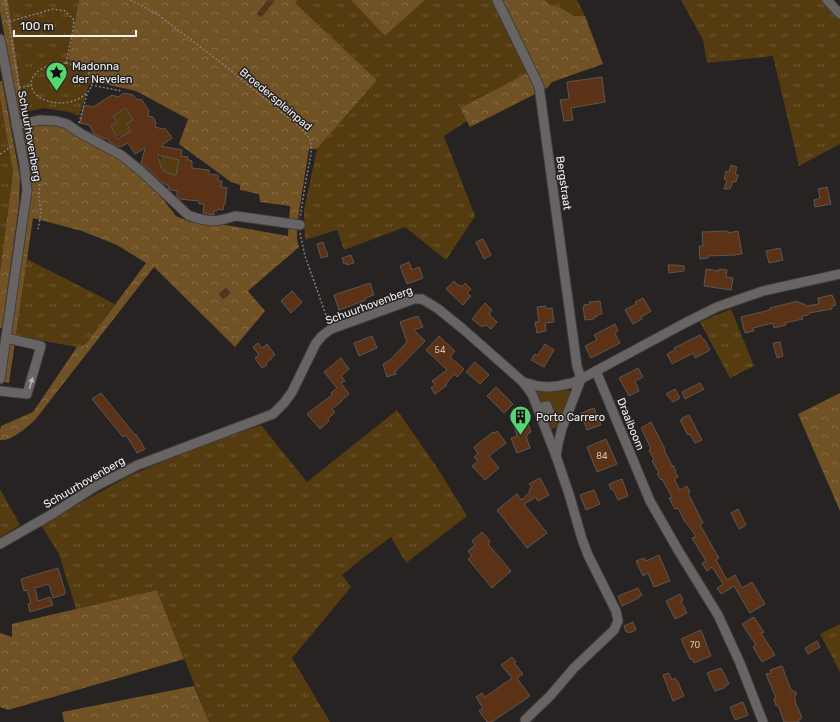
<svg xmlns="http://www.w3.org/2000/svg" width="840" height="722" font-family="Rubik,sans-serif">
  <defs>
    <pattern id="grass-tufts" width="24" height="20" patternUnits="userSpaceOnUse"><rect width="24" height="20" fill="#553b10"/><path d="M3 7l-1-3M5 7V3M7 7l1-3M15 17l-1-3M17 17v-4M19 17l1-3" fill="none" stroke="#6e5833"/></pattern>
    <pattern id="forest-crowns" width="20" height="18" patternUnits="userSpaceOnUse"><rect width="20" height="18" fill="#705225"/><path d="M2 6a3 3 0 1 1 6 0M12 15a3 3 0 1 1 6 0" fill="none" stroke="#856b45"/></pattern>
  </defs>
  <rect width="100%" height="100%" fill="#262322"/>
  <g fill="url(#grass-tufts)">
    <path d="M8,0H79L68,59C83,65 86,68 96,82L89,84L79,116L69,112L44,108L25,112Z"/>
    <path d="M298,0H351L385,36L425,0H492L527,73L460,108L467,121L444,136L475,216L446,260L405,227L344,250L337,230L305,240L304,210L317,149L377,80L295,3Z"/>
    <path d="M545,0H577L585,16H574L563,9L549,4Z"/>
    <path d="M681,0H822L840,19V144L799,166L773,56L707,63L703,40Z"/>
    <path d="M0,98L13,172L0,272Z"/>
    <path d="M27,259L115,304L85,345L77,347L16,336Z"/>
    <path d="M731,309L754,366L730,378L700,322Z"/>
    <path d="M397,410L438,469L467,516L406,563L391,537L364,557L342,575L351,587L292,658L330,722H209L157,590L76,609L59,554L41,525L129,476L195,448L261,425L307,482Z"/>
    <path d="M0,489L20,525L0,538Z"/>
    <path d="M840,624V672L820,634Z"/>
  </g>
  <g fill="url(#forest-crowns)">
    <path d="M0,0H8L25,116L19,118L0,11Z"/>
    <path d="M79,0H298L295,3L377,80L317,149H309L297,224V240L299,247L248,291L265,311L235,347L154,267L35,420C27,427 11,442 0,440V430L1,426L33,412L77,347L85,345L146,263L117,245L82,231L33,218L9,383L3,381L30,194L22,129L38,125L61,126L107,150L127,164L159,194L176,216L190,222L226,225L288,236L290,206L260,202L259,194L240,190V185L231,182L179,144L188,119L136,91L96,82C86,68 83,65 68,59Z"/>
    <path d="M351,0H425L385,36Z"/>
    <path d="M492,0H545L549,4L563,9L574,16H585L603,64L552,82L547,88L470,127L460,108L527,73Z"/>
    <path d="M0,81H2L20,177L19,204L2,328H0V272L13,172L0,98Z"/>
    <path d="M840,393V511L798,414Z"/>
    <path d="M157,590L184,659L8,710L0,707V633L12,637V624Z"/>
    <path d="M194,686L209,722H64L62,712Z"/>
  </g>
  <g fill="#553b10">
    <path d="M123,109L127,110L133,120L127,124L131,131L121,137L117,136L111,126L117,122L113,116Z"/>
    <path d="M161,156L179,160L177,171L181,178L169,176L163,170L161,167L160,162Z"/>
    <path d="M528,386L566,388L568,389L571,393L558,427L552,429H550Z"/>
  </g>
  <g fill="#5c3216" stroke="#5a5755" fill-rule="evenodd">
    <path d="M267,0H276L261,18L256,14Z"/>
    <path d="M602,77L605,102L571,108L573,120L564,121L560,100L569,99L567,82Z"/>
    <path d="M124,93L133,95L136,99L142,100L149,111L148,116L153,117L156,123L155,127L163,129L165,128L172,138L161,146L182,150L181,156L188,157V160L192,161V168L209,170V174L218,175V181H222L221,187L227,188L225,204H224L223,210L218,209L217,211L214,210V215L203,213L204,204H199V201L179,199L177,196V191L170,190L168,188L169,186L163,183L151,172L149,169L147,168L141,164L145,148L135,154L128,143L120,147L110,143L107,138L105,139L94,134L89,125L80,123L84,105L93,107L112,95L118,97ZM126,108L133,120L127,124L131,131L118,139L111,126L117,122L113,116ZM158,155L179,160L176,175L168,173L163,170L161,167Z"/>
    <path d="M731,165L737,167L735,174L738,175L736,182L733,181L730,189H724L727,180L724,179L726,171L729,172Z"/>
    <path d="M827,187L831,204L815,207L814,200L820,198L818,189Z"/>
    <path d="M728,231V233L738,231L742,254L734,255L708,256V258L700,259L699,246H703L702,232Z"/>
    <path d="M483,239L491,255L484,259L476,242Z"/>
    <path d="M323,242L328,256L321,258L317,244Z"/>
    <path d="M780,248L783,260L769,263L766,251Z"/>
    <path d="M351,255L354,263L347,265V263L344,264L342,258Z"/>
    <path d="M409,262L412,270L419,267L423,278L407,284L400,266Z"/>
    <path d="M668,265H676L684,266V271L669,273Z"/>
    <path d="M706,269L719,271V269L727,270L726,277L733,278L731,290L704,286Z"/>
    <path d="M454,281L459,286L460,285L462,287L465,283L471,289L467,293L471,296L463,305L446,289Z"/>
    <path d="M370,283L374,295L365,298L366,300L339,310L334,295Z"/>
    <path d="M226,287L231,293L223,300L218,294Z"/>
    <path d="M292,291L302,302L291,313L281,301Z"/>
    <path d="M832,295L833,298H834L836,305L832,306V309L809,313L808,315L802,316L803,319L785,323L786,325L774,328L773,323L753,328L754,331L745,333V330H744L741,317L770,310V308L798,301L799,303H802L807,306L819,304L818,298Z"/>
    <path d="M643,298L651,311L641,317L642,319L633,324L625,310L636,304L635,302Z"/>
    <path d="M600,301L602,314L597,315V317H594V319L585,320L583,307H584V305L590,304L589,302Z"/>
    <path d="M485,303L492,310L489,314L497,322L491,329L486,325L485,326L484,325L482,327L472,319Z"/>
    <path d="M546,306V309L552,308L554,322L545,323L546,331L537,333L535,322H539L537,307Z"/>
    <path d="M418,316L423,327L414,330L425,341L395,372L396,374L387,377L383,364L390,360L407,342L400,322Z"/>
    <path d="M615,324L618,331L615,333L620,343L591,358L585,346L597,340L594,335Z"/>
    <path d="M700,335L704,340H705L710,350L695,358L693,353L672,364L667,354L675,350L674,348Z"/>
    <path d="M372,336L377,348L359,356L354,343Z"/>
    <path d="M439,336L455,351L450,357L464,369L457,377L454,374L446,384L447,385L435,394L431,388L435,385L432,381L447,370L426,350Z"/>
    <path d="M780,342L783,356L777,358L773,343Z"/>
    <path d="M258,343L262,348L267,344L275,355L271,358V359L266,363L267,365L262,368L255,358L259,355L253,347Z"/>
    <path d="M545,344L554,350L544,367L531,360L535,354L537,356Z"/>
    <path d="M341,358L349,369L341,376L345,381L341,383L349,394L341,401H342L332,409L335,412L328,419L329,421L320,429L307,414L332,395L331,393L337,388L324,372Z"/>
    <path d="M475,362L489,375L480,384L466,372Z"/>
    <path d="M638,368L643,377L635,381L639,391L629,396L619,378Z"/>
    <path d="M700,383L704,389L685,399L682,392Z"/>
    <path d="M496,387L513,404L504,413L487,396Z"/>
    <path d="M675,389L680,398L673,402L666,394Z"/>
    <path d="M101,393L135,435L136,434L145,449L137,453L126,435L123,437L92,399Z"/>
    <path d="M594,408L601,425L587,430L581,413Z"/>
    <path d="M689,415L702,440L695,443L690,434L688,435L680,420L683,419L682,418Z"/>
    <path d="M527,421L531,432L528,433V435L526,436L530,448L517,453L511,438L517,436L514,425L520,423L521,424Z"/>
    <path d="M651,422L665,449L664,450L672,466L673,465L676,471L675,472L678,477L674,479L680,490L687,486L690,492L688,493L703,523L700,525L719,558L716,560L727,580L735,575L742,588L752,582L765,604L750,613L734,586L721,594L717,588L723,584L712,567L707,571L702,563L706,561L692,538L696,537L691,529L685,522L678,508L675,509L669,498L672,497L662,479L661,480L657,474L659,473L652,461L654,460L649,450L651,449L641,428Z"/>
    <path d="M497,431L506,443L489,456L499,468L485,480L472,466L478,461L474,457L478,454L474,447L493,432L494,433Z"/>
    <path d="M606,439L617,464L597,472L587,447Z"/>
    <path d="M540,478L549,495L538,501L536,497L524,504L547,533L527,548L497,510L517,494L521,500L530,492L529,490L532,488L529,484Z"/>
    <path d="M622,479L628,496L618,500L613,489L611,490L609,484Z"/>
    <path d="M594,490L600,504L586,510L580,495Z"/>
    <path d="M738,509L746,525L739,529L731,513Z"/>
    <path d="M482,532L490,541L488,544L511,571L492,588L468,559L472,556L468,551L475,545L472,541Z"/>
    <path d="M659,555L670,581L654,587L648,573L643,576L636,561L644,558L646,561Z"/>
    <path d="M58,568L65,591V594L53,598L49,584L35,588L38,601L50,597L53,605L30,612L28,604L31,603L27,590L24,591L21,579Z"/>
    <path d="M638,588L642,595L638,597L639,598L622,606L618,596Z"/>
    <path d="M680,594L683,600L681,601L687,613L675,619L666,601Z"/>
    <path d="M754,617L764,632L761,633L775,655L762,662L753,647L756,645L742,624Z"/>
    <path d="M633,622L636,630L629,633L628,632H626L624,626Z"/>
    <path d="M701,630L711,656L694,663L692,659H690L681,639Z"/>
    <path d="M817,641L820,647L808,654L805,648Z"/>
    <path d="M512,657L516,662L514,663L523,674L517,678L530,696L492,722H487L479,711L483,708L476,697L482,693L485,697L512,678L501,665Z"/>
    <path d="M782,666L791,690L797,693L795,696V701L802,718L799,720V722H784L778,705L776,706L774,699L776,698L766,674L771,673L770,670Z"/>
    <path d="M721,668L729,684L724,687V688L715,691L707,673Z"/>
    <path d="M669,673L672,680L675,678L678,682L684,696L673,701L663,675Z"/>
    <path d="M743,702L748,715L735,720L730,707Z"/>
  </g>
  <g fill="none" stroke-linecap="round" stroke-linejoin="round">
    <defs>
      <g id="minor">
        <path d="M497,0L539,86L577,366L581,379L562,428L558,444L556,456"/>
        <path d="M827,0L840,14"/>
        <path d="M0,39L24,164L27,190L0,379"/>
        <path d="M16,125L40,120L56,121L67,124L80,133L121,155L141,171L188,215C198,219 210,222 220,220C226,219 231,217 236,216L300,225"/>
        <path d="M596,371L650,501L678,550L718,615L740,663L763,722"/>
        <path d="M523,382L532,394L556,456L569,494L582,539L588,555L616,611L618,621L614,630L574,668L550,696L525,720"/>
        <path d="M0,391L27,394L41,346L6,338"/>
        <path d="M538,408L547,406L551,417"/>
        <path d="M0,544L54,513L96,486L138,465L273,414L284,403L292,392L316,343L322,336L331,329L414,299H422L437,308L463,329L523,382L538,386L547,387L558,386L572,383L581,379L685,323L717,307L763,291L840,274"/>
      </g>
    </defs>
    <use href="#minor" stroke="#413e3e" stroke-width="11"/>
    <g stroke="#827f7f" stroke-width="1.5" stroke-dasharray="2 2" stroke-linecap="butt">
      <path d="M5,0L9,23"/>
      <path d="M130,0L157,14L224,65L302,129L310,139L311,146V154L305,186L300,218"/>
      <path d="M66,63C118,73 82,114 45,100C31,95 25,80 40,70C47,65 57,64 66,63Z"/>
      <path d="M91,85L122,91"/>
      <path d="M19,87L31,86"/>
      <path d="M19,89V87L9,23L11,21L53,9L65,11L74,20L73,30L66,63"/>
      <path d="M79,123L87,94"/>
      <path d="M28,138L34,150L40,178L39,197L41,213L38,229"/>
      <path d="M0,154L2,153L12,146"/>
      <path d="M300,233L305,256L328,321"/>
    </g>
    <use href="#minor" stroke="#686464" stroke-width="9"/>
  </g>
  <defs><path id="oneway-solid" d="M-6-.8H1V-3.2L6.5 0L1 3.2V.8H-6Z"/></defs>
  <use fill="#b4b2b2" href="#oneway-solid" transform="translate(31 383) rotate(-74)"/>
  <defs>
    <symbol id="sight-pin" viewBox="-11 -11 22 30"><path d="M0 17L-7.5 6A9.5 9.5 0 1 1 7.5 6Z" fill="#55d672" stroke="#262322"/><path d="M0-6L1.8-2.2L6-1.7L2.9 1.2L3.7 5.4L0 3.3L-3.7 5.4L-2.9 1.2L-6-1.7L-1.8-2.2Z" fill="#111"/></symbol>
    <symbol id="building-pin" viewBox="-11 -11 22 30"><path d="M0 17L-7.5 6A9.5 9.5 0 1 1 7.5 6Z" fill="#55d672" stroke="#262322"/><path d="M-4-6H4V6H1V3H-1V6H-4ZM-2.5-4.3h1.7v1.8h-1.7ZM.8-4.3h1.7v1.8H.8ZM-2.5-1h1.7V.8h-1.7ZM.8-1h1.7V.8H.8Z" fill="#111"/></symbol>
  </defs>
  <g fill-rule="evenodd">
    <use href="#sight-pin" x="44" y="60" width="25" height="34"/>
    <use href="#building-pin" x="508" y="404" width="25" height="34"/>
  </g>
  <g text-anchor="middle" stroke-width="3" stroke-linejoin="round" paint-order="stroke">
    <g font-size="9" fill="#cdc1ba">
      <text x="440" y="353">54</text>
      <text x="602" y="459">84</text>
      <text x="695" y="648">70</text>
    </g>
    <g font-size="11" fill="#f3f1f1" stroke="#262322" text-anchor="start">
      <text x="72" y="70">Madonna<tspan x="72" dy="13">der Nevelen</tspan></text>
      <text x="536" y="421">Porto Carrero</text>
    </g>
    <g font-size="11" fill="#f3f1f1" stroke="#262322">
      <text transform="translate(276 99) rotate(40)" y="4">Broederspleinpad</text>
      <text transform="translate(30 136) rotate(80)" y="4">Schuurhovenberg</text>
      <text transform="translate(564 183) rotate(82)" y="4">Bergstraat</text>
      <text transform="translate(369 305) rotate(-20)" y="4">Schuurhovenberg</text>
      <text transform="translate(631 424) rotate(68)" y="4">Draaiboom</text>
      <text transform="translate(84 482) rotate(-30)" y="4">Schuurhovenberg</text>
    </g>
  </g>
  <path d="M14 30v6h122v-6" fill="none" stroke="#f3f1f1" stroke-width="2"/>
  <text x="20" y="30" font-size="12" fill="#f3f1f1" stroke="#262322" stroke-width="3" paint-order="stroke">100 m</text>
</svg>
